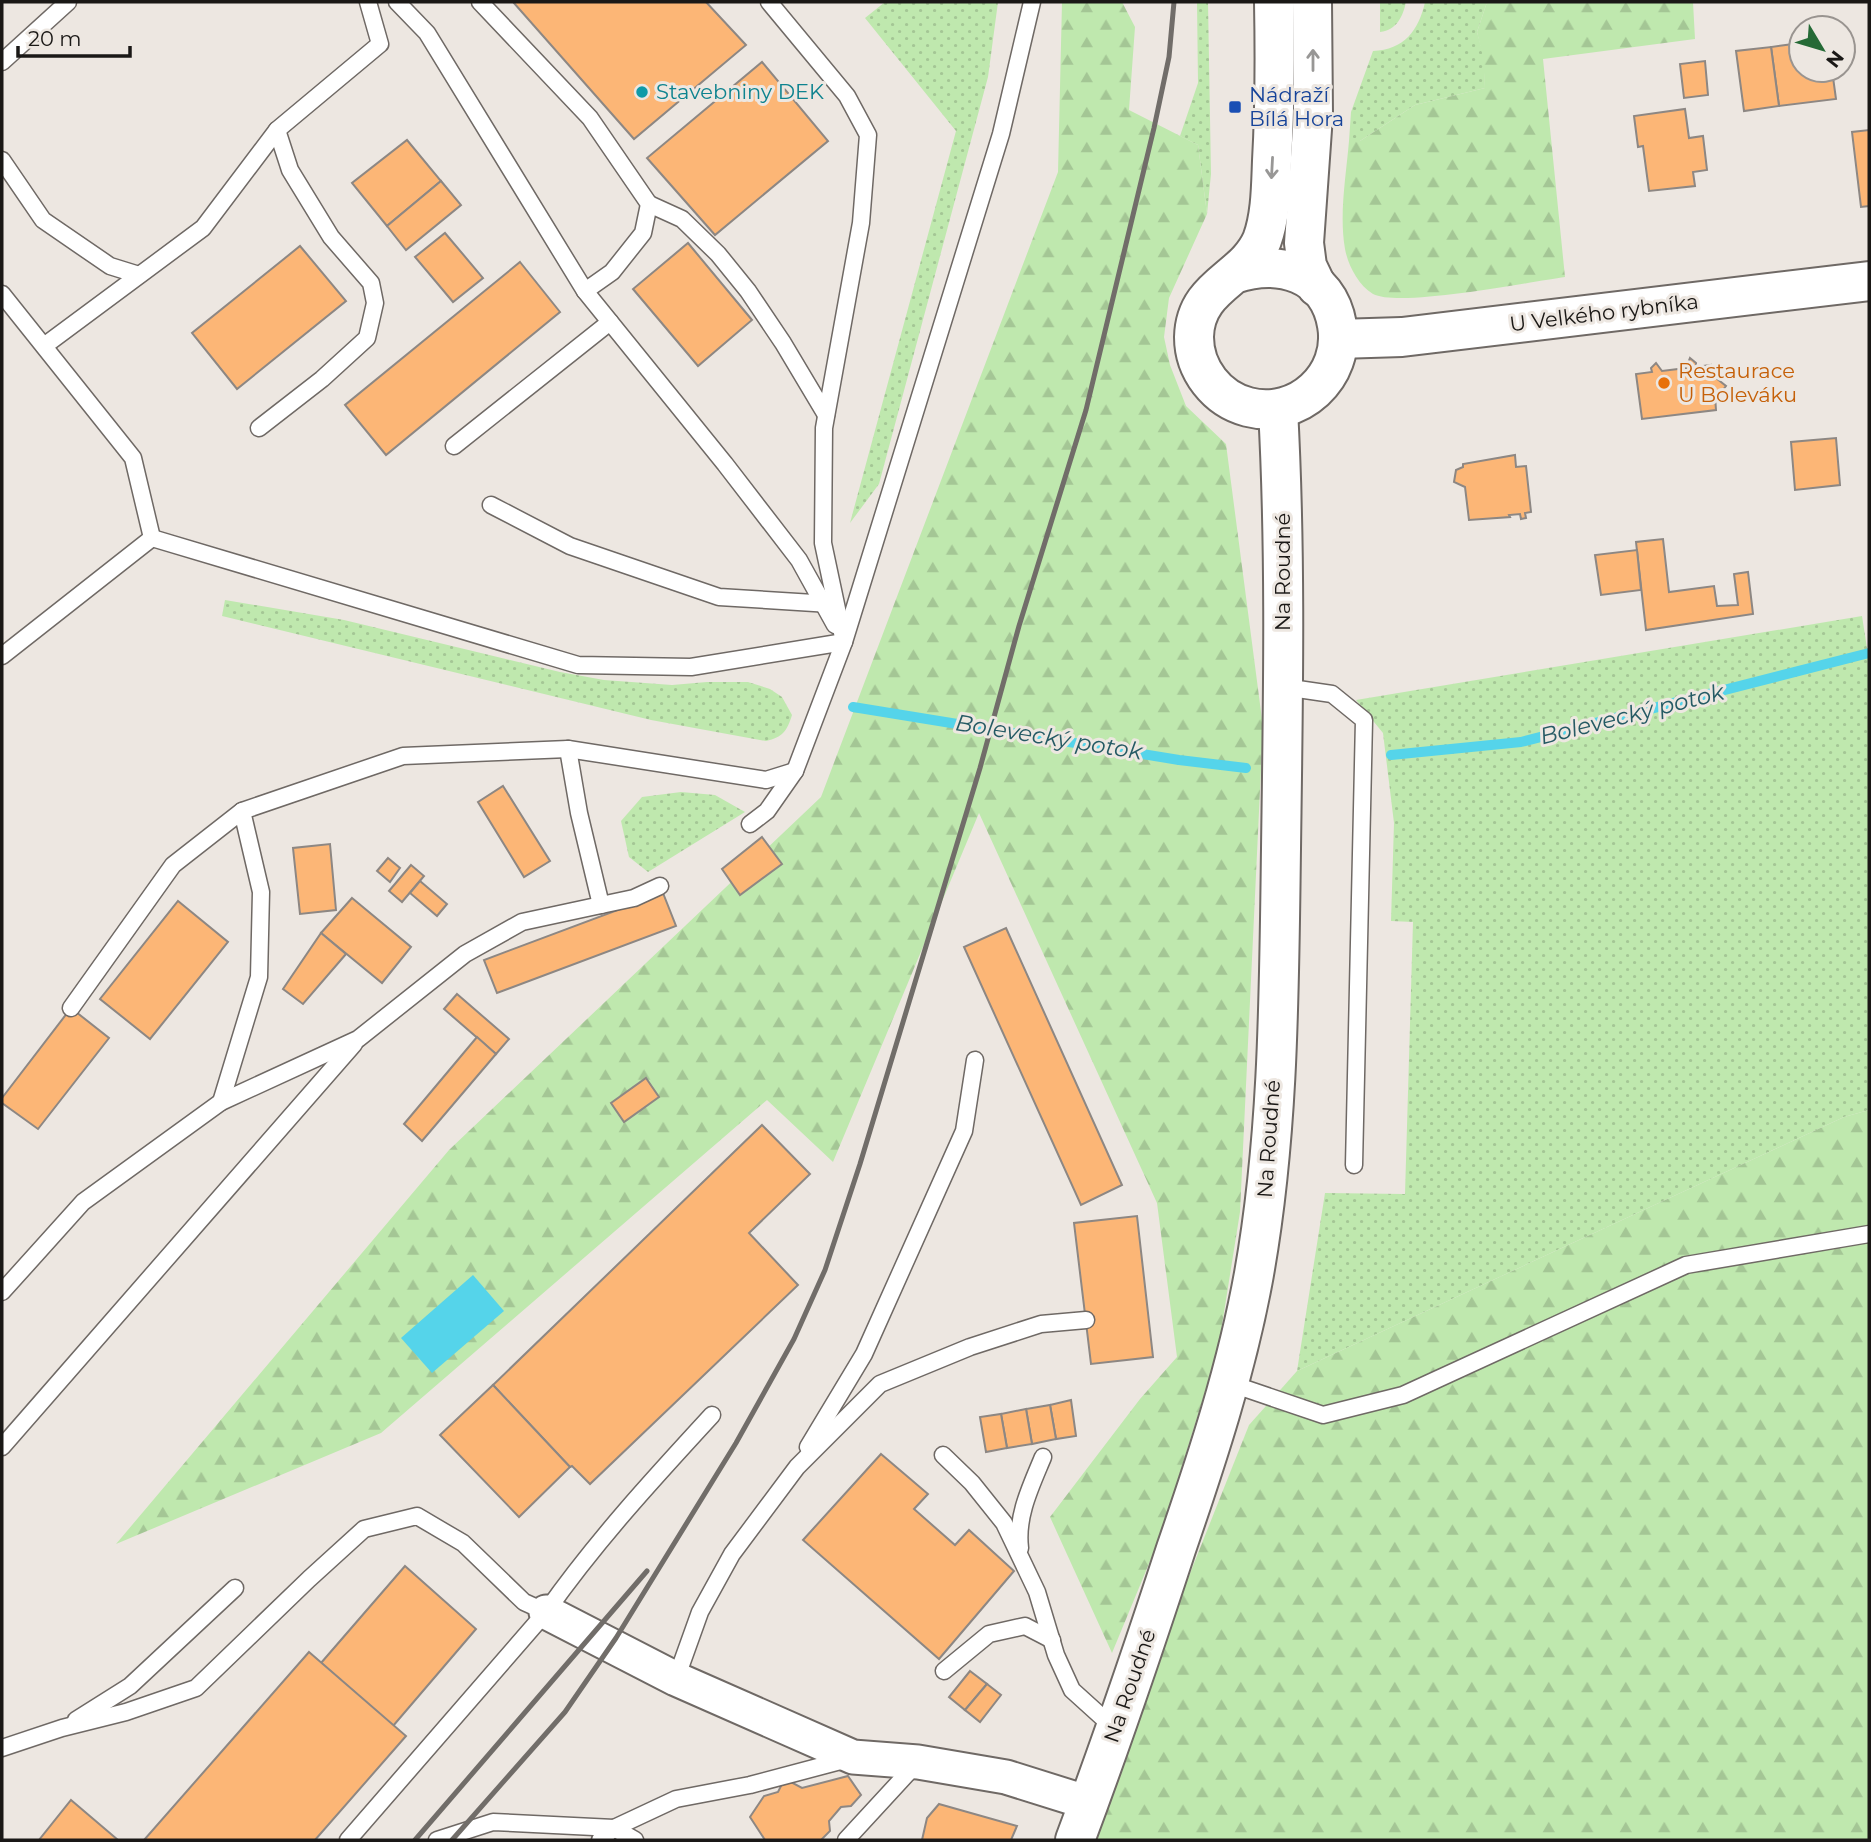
<svg xmlns="http://www.w3.org/2000/svg" width="1871" height="1842" font-family="Montserrat,sans-serif">
  <defs>
    <pattern id="grass-dots" width="8" height="8" patternUnits="userSpaceOnUse" patternTransform="scale(1.75)"><rect width="8" height="8" fill="#bfe8ae"/><path d="M2 2h.1M6 6h.1" fill="none" stroke="#a4c695" stroke-width="1.8" stroke-linecap="round"/></pattern>
    <pattern id="forest-firs" width="22" height="20" patternUnits="userSpaceOnUse" patternTransform="scale(1.75)"><rect width="22" height="20" fill="#bfe8ae"/><path d="M5 1l3.5 6h-7zM16 11l3.5 6h-7z" fill="#a4c695"/></pattern>
  </defs>
  <rect width="100%" height="100%" fill="#ede7e1"/>
  <g fill="url(#grass-dots)">
    <path d="M885,2H998L988,77L879,484L850,523L956,131L865,18Z"/>
    <path d="M1197,2H1208L1211,174L1207,214L1198,145L1180,136L1198,83Z"/>
    <path d="M1380,2H1406C1403,16 1397,30 1380,32Z"/>
    <path d="M1425,2H1487L1477,32L1484,57L1485,88L1415,105L1360,141H1349L1351,112L1373,51C1404,50 1419,30 1425,2Z"/>
    <path d="M225,600L344,620L560,672L604,680L672,685L707,682H748L770,689L782,697L792,715C787,731 783,737 766,741L651,720L222,616Z"/>
    <path d="M1862,616L1869,661V1110L1844,1117L1297,1371L1325,1193L1405,1194L1413,922L1391,921L1394,823L1383,733L1356,700Z"/>
    <path d="M681,792L715,795L745,812L648,872L629,857L621,821L642,797Z"/>
  </g>
  <g fill="url(#forest-firs)">
    <path d="M1062,2H1122L1135,27L1129,110L1198,145L1207,214L1169,298L1164,337L1170,365L1186,406L1226,444L1263,727L1240,1212L1218,1350L1160,1537L1112,1653L1050,1517L1140,1399L1177,1357L1157,1203L979,813L833,1162L767,1100L381,1433L116,1544L449,1150L821,797L1058,172Z"/>
    <path d="M1487,2H1693L1695,39L1543,59L1565,277C1529,282 1400,308 1373,294C1358,285 1348,265 1345,249C1339,215 1346,176 1349,141H1360L1415,105L1485,88L1483,57L1477,32Z"/>
    <path d="M1869,1110V1840H1084L1249,1425L1297,1371L1844,1117Z"/>
  </g>
  <path fill="#55d4ea" d="M473,1275L504,1311L432,1373L401,1338Z"/>
  <g fill="none" stroke-linecap="round" stroke-linejoin="round">
    <g stroke="#55d4ea" stroke-width="10">
      <path d="M853,707L1179,760L1246,768"/>
      <path d="M1391,755L1521,742L1869,653"/>
    </g>
  </g>
  <g fill="#fcb676" stroke="#8d8783" stroke-width="2">
    <path d="M513,2H706L746,45L634,139Z"/>
    <path d="M1801,43V70H1832L1836,99L1779,106L1771,47Z"/>
    <path d="M1771,47L1779,106L1744,111L1736,51Z"/>
    <path d="M1705,61L1708,95L1684,98L1680,64Z"/>
    <path d="M762,62L828,141L715,235L647,158Z"/>
    <path d="M1685,109L1689,138L1703,136L1707,170L1693,172L1695,186L1649,191L1643,146L1638,147L1634,116Z"/>
    <path d="M1869,130V206L1861,207L1852,132Z"/>
    <path d="M407,140L441,181L387,226L352,183Z"/>
    <path d="M441,181L461,205L406,250L387,226Z"/>
    <path d="M445,233L483,278L453,302L415,257Z"/>
    <path d="M688,243L752,320L698,366L633,289Z"/>
    <path d="M300,246L346,301L237,389L192,333Z"/>
    <path d="M520,262L560,312L386,455L345,405Z"/>
    <path d="M1690,358L1696,363V367L1711,365L1712,379L1716,378L1726,386L1718,396H1715L1716,410L1642,419L1636,374L1652,372L1651,368L1656,363L1662,371L1686,368Z"/>
    <path d="M1836,438L1840,485L1795,490L1791,442Z"/>
    <path d="M1515,455L1516,467L1526,466L1531,512L1525,513L1526,518L1521,519L1520,514L1509,515L1510,517L1469,520L1465,487L1454,482L1456,470L1463,467V464Z"/>
    <path d="M1663,539L1669,592L1714,586L1717,606L1738,605L1734,574L1748,572L1753,614L1646,630L1636,542Z"/>
    <path d="M1637,550L1641,590L1601,595L1595,555Z"/>
    <path d="M503,786L550,861L524,877L478,802Z"/>
    <path d="M762,837L782,864L740,895L722,869Z"/>
    <path d="M330,844L336,910L300,914L293,848Z"/>
    <path d="M388,858L400,868L390,882L377,871Z"/>
    <path d="M411,865L424,876L402,902L389,891Z"/>
    <path d="M420,881L447,904L437,916L410,893Z"/>
    <path d="M663,893L676,926L497,993L484,960Z"/>
    <path d="M352,898L411,947L382,983L321,933Z"/>
    <path d="M178,901L228,942L150,1039L100,999Z"/>
    <path d="M1006,928L1122,1185L1081,1205L964,947Z"/>
    <path d="M321,933L346,954L303,1004L283,989Z"/>
    <path d="M457,994L509,1039L496,1054L444,1009Z"/>
    <path d="M71,1008L109,1038L38,1129L2,1103V1098Z"/>
    <path d="M477,1037L496,1054L422,1141L404,1124Z"/>
    <path d="M646,1078L659,1097L624,1122L611,1103Z"/>
    <path d="M762,1125L810,1174L749,1233L798,1285L590,1484L572,1466L570,1467L493,1385Z"/>
    <path d="M1137,1216L1153,1357L1091,1364L1074,1223Z"/>
    <path d="M493,1385L570,1467L519,1517L440,1435Z"/>
    <path d="M1071,1400L1076,1436L1056,1439L1050,1405Z"/>
    <path d="M1050,1405L1056,1439L1032,1444L1026,1409Z"/>
    <path d="M1026,1409L1032,1444L1007,1448L1001,1414Z"/>
    <path d="M1001,1414L1007,1448L986,1452L980,1417Z"/>
    <path d="M881,1454L928,1494L914,1509L955,1545L969,1530L1014,1571L939,1659L803,1540Z"/>
    <path d="M405,1566L476,1629L393,1726L321,1663Z"/>
    <path d="M309,1652L406,1736L315,1840H144Z"/>
    <path d="M970,1671L987,1684L965,1710L949,1697Z"/>
    <path d="M987,1684L1001,1695L980,1722L965,1710Z"/>
    <path d="M848,1776L861,1795L851,1806L841,1807L829,1821L830,1831L821,1840H765L750,1817L764,1796L778,1792L782,1784L791,1782L802,1788Z"/>
    <path d="M71,1800L118,1840H39Z"/>
    <path d="M939,1804L1017,1826L1011,1840H922L927,1818Z"/>
  </g>
  <g fill="none" stroke-linecap="round" stroke-linejoin="round">
    <defs>
      <g id="lane">
        <path d="M397,2L427,33L585,291L725,464L799,560L835,625"/>
        <path d="M480,2L590,118L649,204L643,233L612,272L585,291"/>
        <path d="M2,62L68,2"/>
        <path d="M2,160L43,220L110,266L139,275"/>
        <path d="M649,204L682,219L718,254L748,291L783,343L826,415"/>
        <path d="M2,294L133,458L152,538L2,656"/>
        <path d="M44,346L203,228L277,130L380,44L368,2"/>
        <path d="M259,428L322,379L367,338L375,303L371,283L331,237L290,170L277,130"/>
        <path d="M454,446L610,322"/>
        <path d="M491,505L570,546L719,597L830,604"/>
        <path d="M152,538L578,665L691,667L844,642L1001,134L1032,2"/>
        <path d="M1284,687L1332,694L1364,720L1354,1165"/>
        <path d="M750,824L767,811L795,771L844,642L823,543L824,428L861,223L868,135L847,96L769,2"/>
        <path d="M601,905L634,898L660,886"/>
        <path d="M71,1008L173,865L242,811L403,756L568,749L766,780L795,771"/>
        <path d="M221,1102L259,977L261,892L242,811"/>
        <path d="M2,1292L83,1202L221,1102L358,1039L465,954L522,922L601,905L579,813L568,749"/>
        <path d="M1229,1383L1323,1415L1403,1395L1686,1265L1869,1234"/>
        <path d="M2,1447L354,1044"/>
        <path d="M808,1447L864,1354L964,1131L975,1060"/>
        <path d="M943,1455L972,1483L1004,1523L1037,1592L1056,1655L1072,1690L1114,1728"/>
        <path d="M1020,1548C1016,1516 1031,1486 1043,1457"/>
        <path d="M944,1671L989,1634L1025,1626L1052,1640"/>
        <path d="M676,1679L700,1612L732,1554L797,1467L880,1384L970,1347L1041,1324L1086,1320"/>
        <path d="M76,1720L130,1686L235,1588"/>
        <path d="M2,1748L62,1728L126,1712L196,1688L309,1579L364,1529L417,1516L463,1543L524,1602L546,1612"/>
        <path d="M348,1840L546,1612C596,1541 654,1478 712,1415"/>
        <path d="M437,1840L493,1822L614,1828L635,1840"/>
        <path d="M600,1840L614,1828L676,1799L750,1785L848,1759"/>
        <path d="M846,1840L916,1764"/>
      </g>
      <path id="street" d="M546,1612L676,1679L853,1757L918,1762L1006,1777L1089,1803"/>
      <g id="secondary">
        <path d="M1312,2L1313,115L1304,243L1307,266L1317,287"/>
        <path d="M1234,274C1279,259 1328,272 1337,325C1346,376 1298,420 1248,407C1217,399 1194,370 1194,337C1195,285 1245,280 1262,240C1271,216 1271,186 1272,161C1275,108 1275,55 1274,2"/>
        <path d="M1338,339L1402,337L1869,281"/>
        <path d="M1075,1840C1111,1744 1144,1647 1176,1549C1207,1459 1237,1368 1254,1274C1279,1134 1279,991 1281,849C1283,702 1286,556 1278,409"/>
      </g>
    </defs>
    <use href="#lane" stroke="#6f6965" stroke-width="19"/>
    <use href="#street" stroke="#6f6965" stroke-width="37"/>
    <use href="#secondary" stroke="#6f6965" stroke-width="42"/>
    <use href="#lane" stroke="#fff" stroke-width="16"/>
    <use href="#street" stroke="#fff" stroke-width="33"/>
    <use href="#secondary" stroke="#fff" stroke-width="38"/>
    <g stroke="#716d69" stroke-width="5">
      <path d="M415,1840L647,1571"/>
      <path d="M452,1840L565,1712L616,1638L736,1443L794,1339L825,1270L860,1164L980,768L1019,626L1086,410L1154,128L1169,57L1174,2"/>
    </g>
  </g>
  <defs><path id="oneway-shaft" d="M-6 0H5M1.5-3L5.5 0L1.5 3" fill="none" stroke-width="1.6" stroke-linecap="round" stroke-linejoin="round" transform="scale(1.75)"/></defs>
  <g stroke="#989796">
    <use href="#oneway-shaft" transform="translate(1313 60) rotate(-90)"/>
    <use href="#oneway-shaft" transform="translate(1272 168) rotate(93)"/>
  </g>
  <circle fill="#0f9aa8" stroke="#ede7e1" stroke-width="2.5" cx="642" cy="92" r="7"/>
  <rect fill="#1a4fb4" stroke="#ede7e1" stroke-width="2.5" x="1228" y="100" width="14" height="14" rx="3.5"/>
  <circle fill="#e8710a" stroke="#ede7e1" stroke-width="2.5" cx="1664" cy="383" r="7"/>
  <g text-anchor="middle" stroke-width="6" stroke-linejoin="round" paint-order="stroke">
    <g font-size="21" fill="#0d838f" stroke="#ede7e1" text-anchor="start">
      <text x="656" y="99">Stavebniny DEK</text>
    </g>
    <g font-size="21" fill="#164399" stroke="#ede7e1" text-anchor="start">
      <text x="1249" y="102">Nádraží<tspan x="1249" dy="24">Bílá Hora</tspan></text>
    </g>
    <g font-size="21" fill="#1a1816" stroke="#ede7e1">
      <text transform="translate(1604 313) rotate(-7)" y="7">U Velkého rybníka</text>
      <text transform="translate(1283 572) rotate(-90)" y="7">Na Roudné</text>
      <text transform="translate(1269 1139) rotate(-86)" y="7">Na Roudné</text>
      <text transform="translate(1130 1686) rotate(-71)" y="7">Na Roudné</text>
    </g>
    <g font-size="21" fill="#c56008" stroke="#ede7e1" text-anchor="start">
      <text x="1678" y="378">Restaurace<tspan x="1678" dy="24">U Boleváku</tspan></text>
    </g>
    <g font-size="23" font-style="italic" fill="#255a64" stroke="#ede7e1">
      <text transform="translate(1632 714) rotate(-14)" y="8">Bolevecký potok</text>
      <text transform="translate(1049 737) rotate(9)" y="8">Bolevecký potok</text>
    </g>
  </g>
  <rect width="1871" height="1842" fill="none" stroke="#1a1816" stroke-width="7"/>
  <g transform="translate(1822 49) rotate(128)"><circle r="33" fill="#ede7e1" stroke="#999490" stroke-width="2"/>
  <path d="M0-5L12 26L0 18L-12 26Z" fill="#256a36"/>
  <text y="-10" font-size="19" font-weight="bold" text-anchor="middle" fill="#1a1816">N</text>
  </g>
  <path d="M18 46v10h112v-10" fill="none" stroke="#1a1816" stroke-width="3.5"/>
  <text x="28" y="46" font-size="21" fill="#1a1816" stroke="#ede7e1" stroke-width="5" paint-order="stroke">20 m</text>
</svg>
